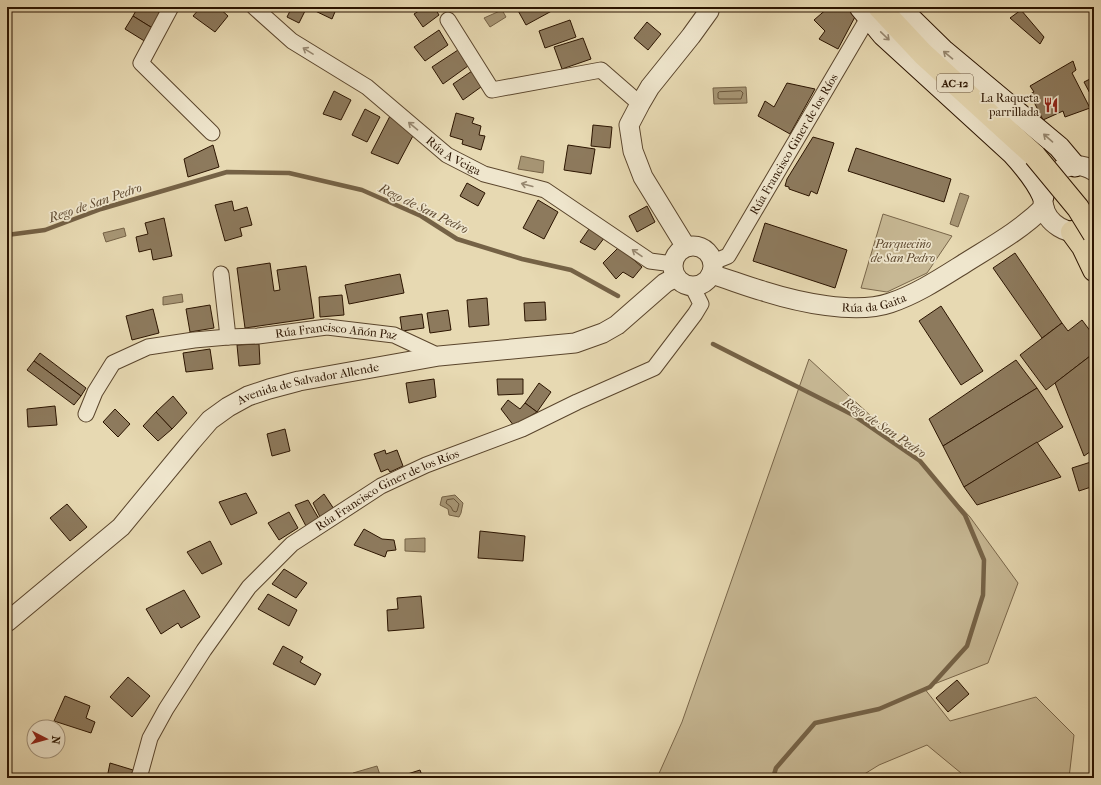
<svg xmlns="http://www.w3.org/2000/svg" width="1101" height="785" font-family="'IM FELL French Canon',serif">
  <rect width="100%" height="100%" fill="#e7d9b2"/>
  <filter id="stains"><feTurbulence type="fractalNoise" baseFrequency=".005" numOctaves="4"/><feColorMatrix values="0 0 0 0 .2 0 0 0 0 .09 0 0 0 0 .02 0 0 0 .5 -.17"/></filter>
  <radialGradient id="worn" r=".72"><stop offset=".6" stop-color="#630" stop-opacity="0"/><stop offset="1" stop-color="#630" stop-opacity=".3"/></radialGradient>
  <g fill="#c7b894" stroke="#79664a">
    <path d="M883,214L952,236L927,273L887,292L861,288Z"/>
    <path d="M809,359L909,451L970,517L1018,583L988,663L924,688L950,721L1036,697L1074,735L1069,778H967L927,745L879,765L858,778H657L682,722Z"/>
  </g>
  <g fill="#a79675" stroke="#756246">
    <path d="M502,10L506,17L490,27L484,18Z"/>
    <path d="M746,87L747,103L714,104L713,88Z"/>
    <path d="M521,156L544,161L543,173L518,169Z"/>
    <path d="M960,193L969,196L958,227L950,224Z"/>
    <path d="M124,228L126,236L106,242L103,233Z"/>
    <path d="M182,294L183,302L163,305V297Z"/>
    <path d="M455,495L463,503L461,513L459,517L449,515L448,509L440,505L442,497Z"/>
    <path d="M425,538V552L405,551V539Z"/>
    <path d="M377,766L381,778H350L353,773Z"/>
  </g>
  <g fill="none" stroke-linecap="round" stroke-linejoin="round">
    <g stroke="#69553a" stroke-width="1">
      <path d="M741,91L743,93L741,99H720L718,98V93L719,92Z"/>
      <path d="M454,499L459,504L457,511L456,512L453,511L451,507L446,503L447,500Z"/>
    </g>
    <g stroke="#756246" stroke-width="4.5">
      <path d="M7,235L45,230L101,209L227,172L289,173L362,190L421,216L457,239L522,259L571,270L618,296"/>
      <path d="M713,344L853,415L920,461L965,515L984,560L983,595L967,646L930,687L879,709L815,723L776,768L773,778"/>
    </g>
  </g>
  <g fill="#8d7a5d" stroke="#2b1400">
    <path d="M138,7H151L163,15L154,29L133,16Z"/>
    <path d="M201,7H218L228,16L215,32L193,16Z"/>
    <path d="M292,7H307L299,23L287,17Z"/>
    <path d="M310,7H337L332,19L309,8Z"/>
    <path d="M425,7H434L439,15L423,27L414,14Z"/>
    <path d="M516,7H559L526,25Z"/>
    <path d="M829,7H850L856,15L838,49L819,39L825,31L814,20Z"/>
    <path d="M914,7H924L918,12Z"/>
    <path d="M1021,10L1044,37L1040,44L1010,18Z"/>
    <path d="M133,16L154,29L146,42L125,29Z"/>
    <path d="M570,20L576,37L545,48L539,31Z"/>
    <path d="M647,22L661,34L648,50L634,38Z"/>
    <path d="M439,30L448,45L425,61L414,47Z"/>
    <path d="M583,38L591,59L562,69L554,47Z"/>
    <path d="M458,50L468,66L443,84L432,67Z"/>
    <path d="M1073,61L1076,70L1072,73L1090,108L1065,117L1063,111L1043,120L1030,94L1034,92L1030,86Z"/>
    <path d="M472,71L481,87L463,100L453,84Z"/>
    <path d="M1094,77V101L1084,82Z"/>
    <path d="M787,83L815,89L790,134L758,116L765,101L774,107Z"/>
    <path d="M334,91L351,100L341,120L323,114Z"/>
    <path d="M365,109L380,117L367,142L352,135Z"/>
    <path d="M456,113L474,118L472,123L481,126L479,135L485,136L481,150L462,144L463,140L450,136Z"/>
    <path d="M390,116L415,132L398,164L371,153Z"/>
    <path d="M593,125L612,127L610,148L591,146Z"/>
    <path d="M813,137L834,143L817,194L811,191L809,196L789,189V187L785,186L787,179Z"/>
    <path d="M213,145L219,167L188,177L184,159Z"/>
    <path d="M568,145L595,149L591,174L564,170Z"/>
    <path d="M856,148L951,179L944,202L848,171Z"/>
    <path d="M467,183L485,193L478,206L460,196Z"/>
    <path d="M538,200L558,212L544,239L523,228Z"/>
    <path d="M232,201L234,211L247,207L252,225L240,228L242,236L225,241L215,205Z"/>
    <path d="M647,206L655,222L637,232L629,216Z"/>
    <path d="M164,218L172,256L153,260L151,249L139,252L136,237L148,234L145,223Z"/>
    <path d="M765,223L847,250L835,288L753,261Z"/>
    <path d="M591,226L605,237L595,250L580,242Z"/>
    <path d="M619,247L642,267L633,278L623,272L616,279L603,263Z"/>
    <path d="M1015,253L1062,323L1042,338L993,268Z"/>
    <path d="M270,263L274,291L280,290L277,270L306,266L314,318L245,328L237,268Z"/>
    <path d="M400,274L404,293L349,304L345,285Z"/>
    <path d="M342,295L344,315L320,317L319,297Z"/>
    <path d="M487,298L489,325L469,327L467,300Z"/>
    <path d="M545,302L546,320L525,321L524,303Z"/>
    <path d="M210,305L214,328L190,332L186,309Z"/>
    <path d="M941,306L983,371L961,385L919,321Z"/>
    <path d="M153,309L159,333L132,340L126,316Z"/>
    <path d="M448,310L451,330L430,333L427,313Z"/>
    <path d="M422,314L424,328L402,331L400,317Z"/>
    <path d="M1082,320L1094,336V353L1046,390L1020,355L1062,323L1068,331Z"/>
    <path d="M259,344L260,364L239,366L237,345Z"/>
    <path d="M210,349L213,369L186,372L183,353Z"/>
    <path d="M40,353L86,388L81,396L34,361Z"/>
    <path d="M1094,353V449L1084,456L1055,383Z"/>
    <path d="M1016,360L1037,388L943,446L929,419Z"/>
    <path d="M34,361L81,396L74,405L27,370Z"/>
    <path d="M434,379L436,397L409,403L406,383Z"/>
    <path d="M497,379H523V394L498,395Z"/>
    <path d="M539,383L551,392L537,412L525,403Z"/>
    <path d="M1037,388L1063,427L964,487L943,446Z"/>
    <path d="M173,396L187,413L172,429L156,412Z"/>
    <path d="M508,400L520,409L525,403L537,412L514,426L501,409Z"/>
    <path d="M55,406L57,425L28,427L27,409Z"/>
    <path d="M115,409L130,424L118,437L103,422Z"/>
    <path d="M156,412L172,429L158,441L143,426Z"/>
    <path d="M285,429L290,451L272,456L267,434Z"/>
    <path d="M1037,442L1061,477L977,505L964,487Z"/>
    <path d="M385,450L386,454L397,450L403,466L390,472L388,469L381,472L374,454Z"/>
    <path d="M1094,461V486L1079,491L1072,468Z"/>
    <path d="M246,493L257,513L231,525L219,502Z"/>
    <path d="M324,494L334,509L321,519L313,503Z"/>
    <path d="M308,500L319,519L307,528L295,505Z"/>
    <path d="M67,504L87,527L70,541L50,518Z"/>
    <path d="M289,512L298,528L279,540L268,523Z"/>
    <path d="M364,529L382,539L394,540L396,550L387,551L385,557L354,545Z"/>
    <path d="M480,531L525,536L523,561L478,558Z"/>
    <path d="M210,541L222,564L202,574L187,552Z"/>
    <path d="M284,569L307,583L296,598L272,584Z"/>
    <path d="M184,590L200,617L181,628L178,623L161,634L146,609Z"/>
    <path d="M268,594L297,610L289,626L258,609Z"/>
    <path d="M421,596L424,628L388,631L387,610L398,609L397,598Z"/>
    <path d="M283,646L303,657L300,662L321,674L315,685L273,664Z"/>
    <path d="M128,677L150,696L132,717L110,697Z"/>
    <path d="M957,680L969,694L948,712L936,698Z"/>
    <path d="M65,696L90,706L86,718L95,722L91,733L54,721Z"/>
    <path d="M110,763L133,770L130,778H107Z"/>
    <path d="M420,770L423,778H395Z"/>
  </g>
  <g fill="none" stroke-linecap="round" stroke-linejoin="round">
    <defs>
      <g id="minor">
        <path d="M171,7L141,63L212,133"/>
        <path id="s1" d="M254,7L292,41L367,87L447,155L484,174L545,190L650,261L673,264"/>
        <path d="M448,20L492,90L601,70L640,104"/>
        <path id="s2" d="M713,262L728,256L868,18"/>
        <path d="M221,274L228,337"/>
        <path id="s3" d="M86,414L95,392L113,363L148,347L194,340L228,337L258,336L327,327L394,335L439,356"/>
        <path id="s4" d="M139,778L150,738L166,709L204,650L249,587L292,544L381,486L426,465L522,429L577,402L654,368L695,314L701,304L692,286"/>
      </g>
      <g id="tertiary">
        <path d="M1086,230C1077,233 1067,232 1059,227C1022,204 1056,148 1094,171"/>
        <circle cx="693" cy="266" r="20"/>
        <path d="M686,247L643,177L633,151L629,125L640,104L650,87L691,36L709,11L710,7"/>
        <path id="s5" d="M711,274C728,279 745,286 763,291C798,302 855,315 890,303C917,294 941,278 965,263C992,246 1021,230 1044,207"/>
        <path id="s6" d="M7,622L121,527L191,442L210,420L228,407L248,396L269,389L299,381L439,356L575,343L603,333L617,325L665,283L676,277"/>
      </g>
      <g id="secondary">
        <path d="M860,7L883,35L1012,153C1024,166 1036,180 1043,196"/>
        <path d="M899,7L943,50L1047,137L1059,147L1075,166"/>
      </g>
      <g id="trunk">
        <path d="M879,7L923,54L1035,156"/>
        <path d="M1072,232L1083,247L1094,270"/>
      </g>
    </defs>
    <use href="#minor" stroke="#5a452c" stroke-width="17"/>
    <use href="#tertiary" stroke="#5a452c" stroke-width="21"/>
    <use href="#secondary" stroke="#2b1400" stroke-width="23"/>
    <use href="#trunk" stroke="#2b1400" stroke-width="24"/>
    <use href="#minor" stroke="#efe6cd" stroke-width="15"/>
    <use href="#tertiary" stroke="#efe6cd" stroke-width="19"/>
    <use href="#secondary" stroke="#efe6cd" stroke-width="21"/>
    <use href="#trunk" stroke="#e7d9b2" stroke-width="22"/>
    <defs>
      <path id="trunk-bridge" d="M1035,156L1078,208L1094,234"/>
    </defs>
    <use href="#trunk-bridge" stroke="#2b1400" stroke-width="24" stroke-linecap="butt"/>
    <use href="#trunk-bridge" stroke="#e7d9b2" stroke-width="22"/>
  </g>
  <defs><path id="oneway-shaft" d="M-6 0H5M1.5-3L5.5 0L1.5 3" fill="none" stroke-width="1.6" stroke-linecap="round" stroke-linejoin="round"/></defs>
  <g stroke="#978871">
    <use href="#oneway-shaft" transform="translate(885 36) rotate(44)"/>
    <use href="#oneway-shaft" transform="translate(308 51) rotate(-148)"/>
    <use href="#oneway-shaft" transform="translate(948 55) rotate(-140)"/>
    <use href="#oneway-shaft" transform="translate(413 126) rotate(-140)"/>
    <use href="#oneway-shaft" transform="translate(1048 138) rotate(-139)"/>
    <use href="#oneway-shaft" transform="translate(527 185) rotate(-165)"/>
    <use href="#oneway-shaft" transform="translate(637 253) rotate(-145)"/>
  </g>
  <defs>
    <symbol id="restaurant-bare" viewBox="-9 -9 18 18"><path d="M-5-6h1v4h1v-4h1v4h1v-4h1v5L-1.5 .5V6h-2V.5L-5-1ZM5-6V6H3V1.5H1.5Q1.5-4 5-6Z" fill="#8f2418" stroke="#efe6cd" stroke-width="2.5" paint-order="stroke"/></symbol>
  </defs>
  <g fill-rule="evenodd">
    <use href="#restaurant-bare" x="1040" y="94" width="22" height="22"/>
  </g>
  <g text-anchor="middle" stroke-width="3.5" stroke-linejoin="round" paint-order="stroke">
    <rect fill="#efe6cd" stroke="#66533e" stroke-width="1" x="937" y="74" width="36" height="18" rx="3"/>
    <g font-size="11" font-weight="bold" fill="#2b1400">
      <text x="955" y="87">AC-12</text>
    </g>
    <g font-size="12" fill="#2b1400" stroke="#efe6cd" text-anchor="end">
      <text x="1039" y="102">La Raqueta<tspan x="1039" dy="14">parrillada</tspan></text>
    </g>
    <g font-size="12" fill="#2b1400" stroke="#efe6cd">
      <text dy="4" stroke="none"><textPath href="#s2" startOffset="146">Rúa Francisco Giner de los Ríos</textPath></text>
      <text dy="4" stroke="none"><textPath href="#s1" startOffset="250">Rúa A Veiga</textPath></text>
      <text dy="4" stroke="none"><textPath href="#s5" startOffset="168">Rúa da Gaita</textPath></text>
      <text dy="4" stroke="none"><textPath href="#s3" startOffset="286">Rúa Francisco Añón Paz</textPath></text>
      <text dy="4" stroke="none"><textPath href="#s6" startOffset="394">Avenida de Salvador Allende</textPath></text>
      <text dy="4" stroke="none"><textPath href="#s4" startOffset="393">Rúa Francisco Giner de los Ríos</textPath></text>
    </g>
    <g font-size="12" font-style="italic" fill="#5a452c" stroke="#efe6cd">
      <text x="903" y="248">Parqueciño<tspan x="903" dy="14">de San Pedro</tspan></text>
    </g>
    <g font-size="13" font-style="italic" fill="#5d482f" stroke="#efe6cd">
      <text transform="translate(95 202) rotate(-19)" y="5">Rego de San Pedro</text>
      <text transform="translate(424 208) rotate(26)" y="5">Rego de San Pedro</text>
      <text transform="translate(885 427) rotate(34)" y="5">Rego de San Pedro</text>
    </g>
  </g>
  <rect width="1101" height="785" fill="none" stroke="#e7d9b2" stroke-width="24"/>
  <rect x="8" y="8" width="1085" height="769" fill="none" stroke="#2b1400" stroke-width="2"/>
  <rect x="12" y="12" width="1077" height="761" fill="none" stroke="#2b1400"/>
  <g transform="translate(46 739) rotate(96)"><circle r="19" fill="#efe6cd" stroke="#a1927b"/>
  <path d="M0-3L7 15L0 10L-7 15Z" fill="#8f2418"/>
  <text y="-6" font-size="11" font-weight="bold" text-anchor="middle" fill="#2b1400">N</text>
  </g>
  <rect width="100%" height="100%" filter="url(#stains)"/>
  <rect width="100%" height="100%" fill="url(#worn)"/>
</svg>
